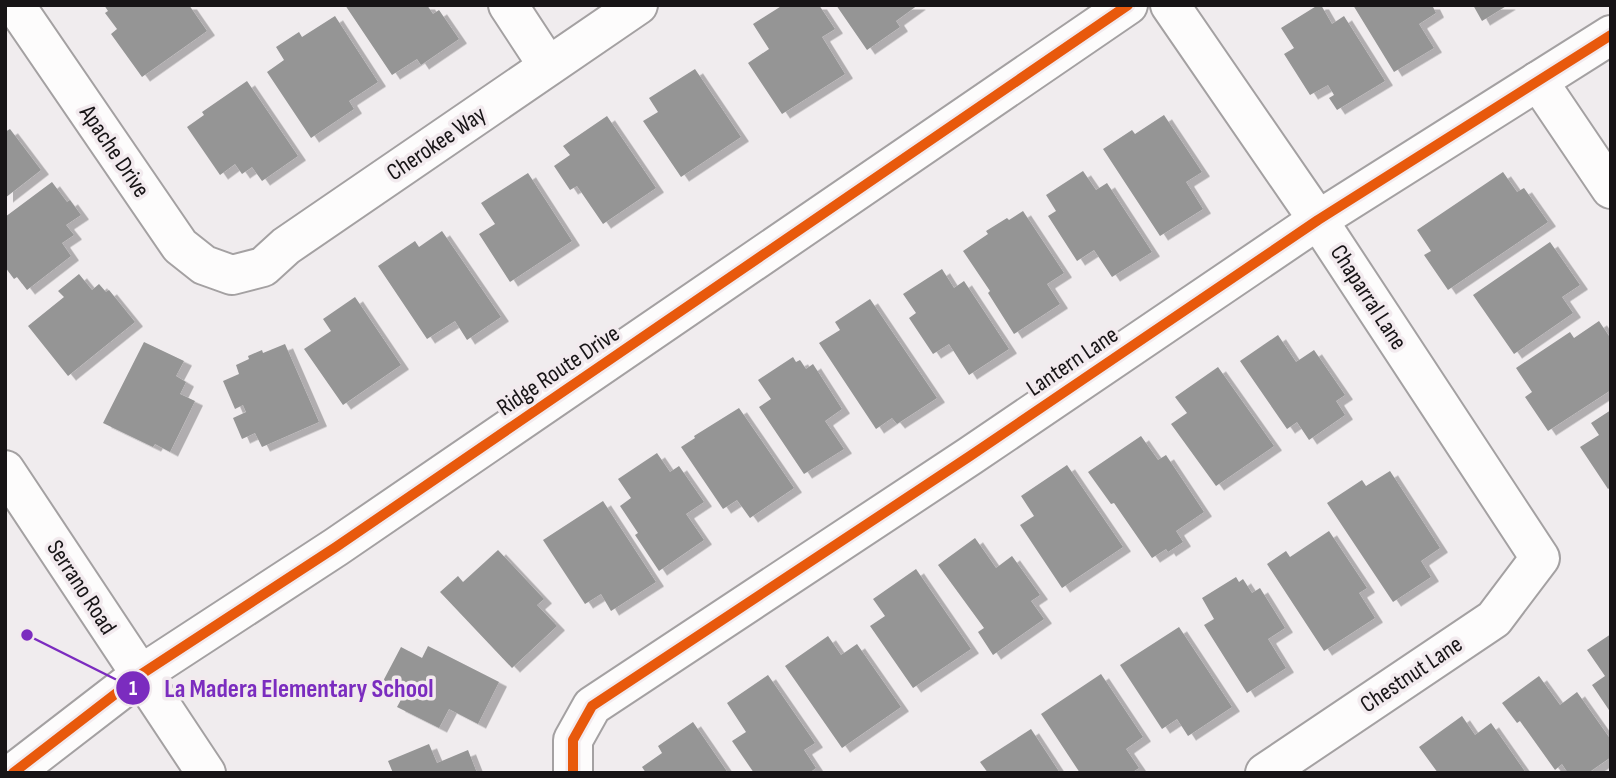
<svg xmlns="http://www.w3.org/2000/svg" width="1616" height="778" font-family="'Sofia Sans Condensed',sans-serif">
  <defs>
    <filter id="shadow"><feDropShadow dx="8" dy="4.5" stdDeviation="0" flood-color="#0004"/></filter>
  </defs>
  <rect width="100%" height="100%" fill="#f0ecee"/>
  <g fill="#959595" filter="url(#shadow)">
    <path d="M104,5H189L207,31L142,77L111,34L117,29L105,13L108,11Z"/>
    <path d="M345,5H427L433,14L439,10L459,39L421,65L417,59L392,75Z"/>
    <path d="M783,5H819L835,29L822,37L845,74L782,114L748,63L769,49L753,24Z"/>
    <path d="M836,5H918L896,21L900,27L867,50Z"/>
    <path d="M1318,5H1321L1332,24L1344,16L1385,81L1337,110L1329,98L1334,95L1328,85L1310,95L1284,54L1294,48L1281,28Z"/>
    <path d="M1353,5H1432L1436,13L1419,24L1434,48L1394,72Z"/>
    <path d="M1473,5H1508L1482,21Z"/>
    <path d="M335,16L378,82L349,101L354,109L311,138L267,72L284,60L276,47L299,32L302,37Z"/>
    <path d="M695,69L741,137L681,177L643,121L658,112L649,98Z"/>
    <path d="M247,81L298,156L262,181L252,167L242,174L235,164L220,175L187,127L204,115L202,112Z"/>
    <path d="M1164,115L1202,172L1186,182L1203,209L1160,236L1103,149L1132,130L1135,134Z"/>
    <path d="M607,116L656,188L603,224L577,186L570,190L554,166L570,155L563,146Z"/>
    <path d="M10,129L41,170L5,198V132Z"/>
    <path d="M1083,171L1096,190L1107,183L1152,252L1112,277L1094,250L1077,261L1048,216L1056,211L1046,195Z"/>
    <path d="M1503,172L1517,192L1524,188L1548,222L1448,290L1424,255L1431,251L1417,230Z"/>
    <path d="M528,173L572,241L510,282L479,234L495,224L481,203Z"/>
    <path d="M52,182L67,202L70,200L81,215L66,225L74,235L62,243L71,256L27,290L17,277L14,279L5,267V217Z"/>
    <path d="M1023,211L1064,273L1047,284L1060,304L1014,334L988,293L990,291L963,251L988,234L986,231L1007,218L1009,220Z"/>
    <path d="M442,231L501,317L467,340L455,321L427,339L378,266L415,241L419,247Z"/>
    <path d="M1550,242L1580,285L1562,297L1573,313L1514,354L1473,295Z"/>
    <path d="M942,269L954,288L964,281L1009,349L969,375L949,344L933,354L909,318L916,313L903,294Z"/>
    <path d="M79,274L92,290L99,284L106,292L109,290L135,322L68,376L28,326L64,297L58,291Z"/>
    <path d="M355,297L401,365L343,405L304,349L331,331L323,319Z"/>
    <path d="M870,299L937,398L897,424L892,418L876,429L819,343L840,330L835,322Z"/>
    <path d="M1599,321L1611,339V390L1548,431L1525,397L1532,392L1516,368L1570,332L1574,338Z"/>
    <path d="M1278,335L1296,362L1314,350L1345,395L1336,401L1345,415L1309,440L1297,422L1287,429L1240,361Z"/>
    <path d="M144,342L184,361L176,376L186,382L180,394L195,401L170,452L155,444L153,447L103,423Z"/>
    <path d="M285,344L319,422L262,447L255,433L242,439L233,418L246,412L243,405L235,409L223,381L239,374L236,365L249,359L248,356L262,350L263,353Z"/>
    <path d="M793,357L796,362L800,360L806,369L813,364L842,409L825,421L844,449L804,474L759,407L771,399L758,380Z"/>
    <path d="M1218,367L1274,446L1216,486L1171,424L1187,413L1175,397Z"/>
    <path d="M739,408L794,488L750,518L737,500L723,509L681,447L695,438L694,436Z"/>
    <path d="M1611,410V487L1608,489L1580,447L1599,435L1591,423Z"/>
    <path d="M1141,436L1158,460L1166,455L1204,512L1176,531L1183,542L1168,552L1166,549L1152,558L1114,503L1111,504L1088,472Z"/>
    <path d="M657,453L670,472L679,466L704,502L686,514L704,540L659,571L635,535L638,533L620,506L631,498L618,479Z"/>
    <path d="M1067,465L1123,547L1062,588L1020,525L1034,516L1021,496Z"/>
    <path d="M1390,471L1440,548L1421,561L1431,577L1393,602L1327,503L1362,480L1366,486Z"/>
    <path d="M603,501L656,582L611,611L601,594L585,604L543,540Z"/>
    <path d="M1329,531L1367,588L1359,593L1375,618L1324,651L1267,564L1286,551L1290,557Z"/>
    <path d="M975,538L996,568L1012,556L1040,595L1031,601L1044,619L993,655L978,632L984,628L938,565Z"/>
    <path d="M498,550L544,599L537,605L557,626L512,668L440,592L458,576L463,582Z"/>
    <path d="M916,569L971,649L913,688L870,626L885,616L873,599Z"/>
    <path d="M1236,577L1239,582L1243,579L1252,593L1260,588L1285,628L1268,639L1286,668L1247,693L1204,625L1214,619L1202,598Z"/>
    <path d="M1179,627L1232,707L1188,736L1177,719L1162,729L1120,665Z"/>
    <path d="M1611,634V713L1592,685L1605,676L1587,650Z"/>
    <path d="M828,636L841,655L857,644L901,707L842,748L785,666Z"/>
    <path d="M428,646L499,682L478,724L449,709L439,728L397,707L403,696L381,685L401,647L422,658Z"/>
    <path d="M1101,674L1143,737L1126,749L1139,768L1131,773H1080L1041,714Z"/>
    <path d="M768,675L815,743L804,750L816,768L809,773H754L732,741L746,732L727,703Z"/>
    <path d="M1539,676L1560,705L1577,692L1611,740V757L1588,773H1568L1562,764L1555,770L1520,721L1517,723L1502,703Z"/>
    <path d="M1462,716L1475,735L1491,723L1526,773H1438L1419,747Z"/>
    <path d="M693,722L728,773H646L642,767L662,753L658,746Z"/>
    <path d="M1031,729L1060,773H988L980,762Z"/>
    <path d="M429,744L437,763L468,750L477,773H393L388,761Z"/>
  </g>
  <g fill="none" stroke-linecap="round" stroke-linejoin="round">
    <defs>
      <g id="minor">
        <path d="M15,5L180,246L204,265L232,275L263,267L286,246L638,5"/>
        <path d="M508,5L548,66"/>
        <path d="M1170,5L1318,220L1540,558L1494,619L1265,773"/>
        <path d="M1538,81L1611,189"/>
        <path d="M5,470L206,773"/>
        <path d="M573,773V740L592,706L970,456L1318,220L1611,35"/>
      </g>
      <path id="major" d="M13,773L140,675L336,547L1128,5"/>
    </defs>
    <use href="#minor" stroke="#a4a1a2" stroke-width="42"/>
    <use href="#major" stroke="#a4a1a2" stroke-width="42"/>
    <use href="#minor" stroke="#fdfcfc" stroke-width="38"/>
    <use href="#major" stroke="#fdfcfc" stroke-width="38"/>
    <defs>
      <g id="cycleway">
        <path d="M13,773L140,675L336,547L1128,5"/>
        <path d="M573,773V740L592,706L970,456L1318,220L1611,35"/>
      </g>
    </defs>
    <use href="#cycleway" stroke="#f2eaee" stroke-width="15"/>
    <use href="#cycleway" stroke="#e8590c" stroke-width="10"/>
  </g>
  <g text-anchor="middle" stroke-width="7" stroke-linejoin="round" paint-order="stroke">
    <g font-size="24" fill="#171416" stroke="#f2eaee">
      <text transform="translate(436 143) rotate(-34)" y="8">Cherokee Way</text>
      <text transform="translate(115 151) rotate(56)" y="8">Apache Drive</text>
      <text transform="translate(1369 297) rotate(57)" y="8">Chaparral Lane</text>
      <text transform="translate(1072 361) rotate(-34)" y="8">Lantern Lane</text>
      <text transform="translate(558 370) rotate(-34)" y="8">Ridge Route Drive</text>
      <text transform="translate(82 587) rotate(57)" y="8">Serrano Road</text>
      <text transform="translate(1411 674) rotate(-34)" y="8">Chestnut Lane</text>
    </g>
  </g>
  <path fill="none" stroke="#7b2cbf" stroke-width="2.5" d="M27 635L133 688"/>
  <g fill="#7b2cbf" stroke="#f2eaee" stroke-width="2.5">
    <circle cx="27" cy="635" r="7"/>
    <circle cx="133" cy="688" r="18"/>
  </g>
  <g font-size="21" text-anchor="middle" font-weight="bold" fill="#fff">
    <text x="133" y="695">1</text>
  </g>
  <g font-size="26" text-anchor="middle" font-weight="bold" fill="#7b2cbf" stroke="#f2eaee" stroke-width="7" stroke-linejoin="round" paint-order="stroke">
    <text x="299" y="697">La Madera Elementary School</text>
  </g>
  <rect width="1616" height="778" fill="none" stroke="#171416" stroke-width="14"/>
</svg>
